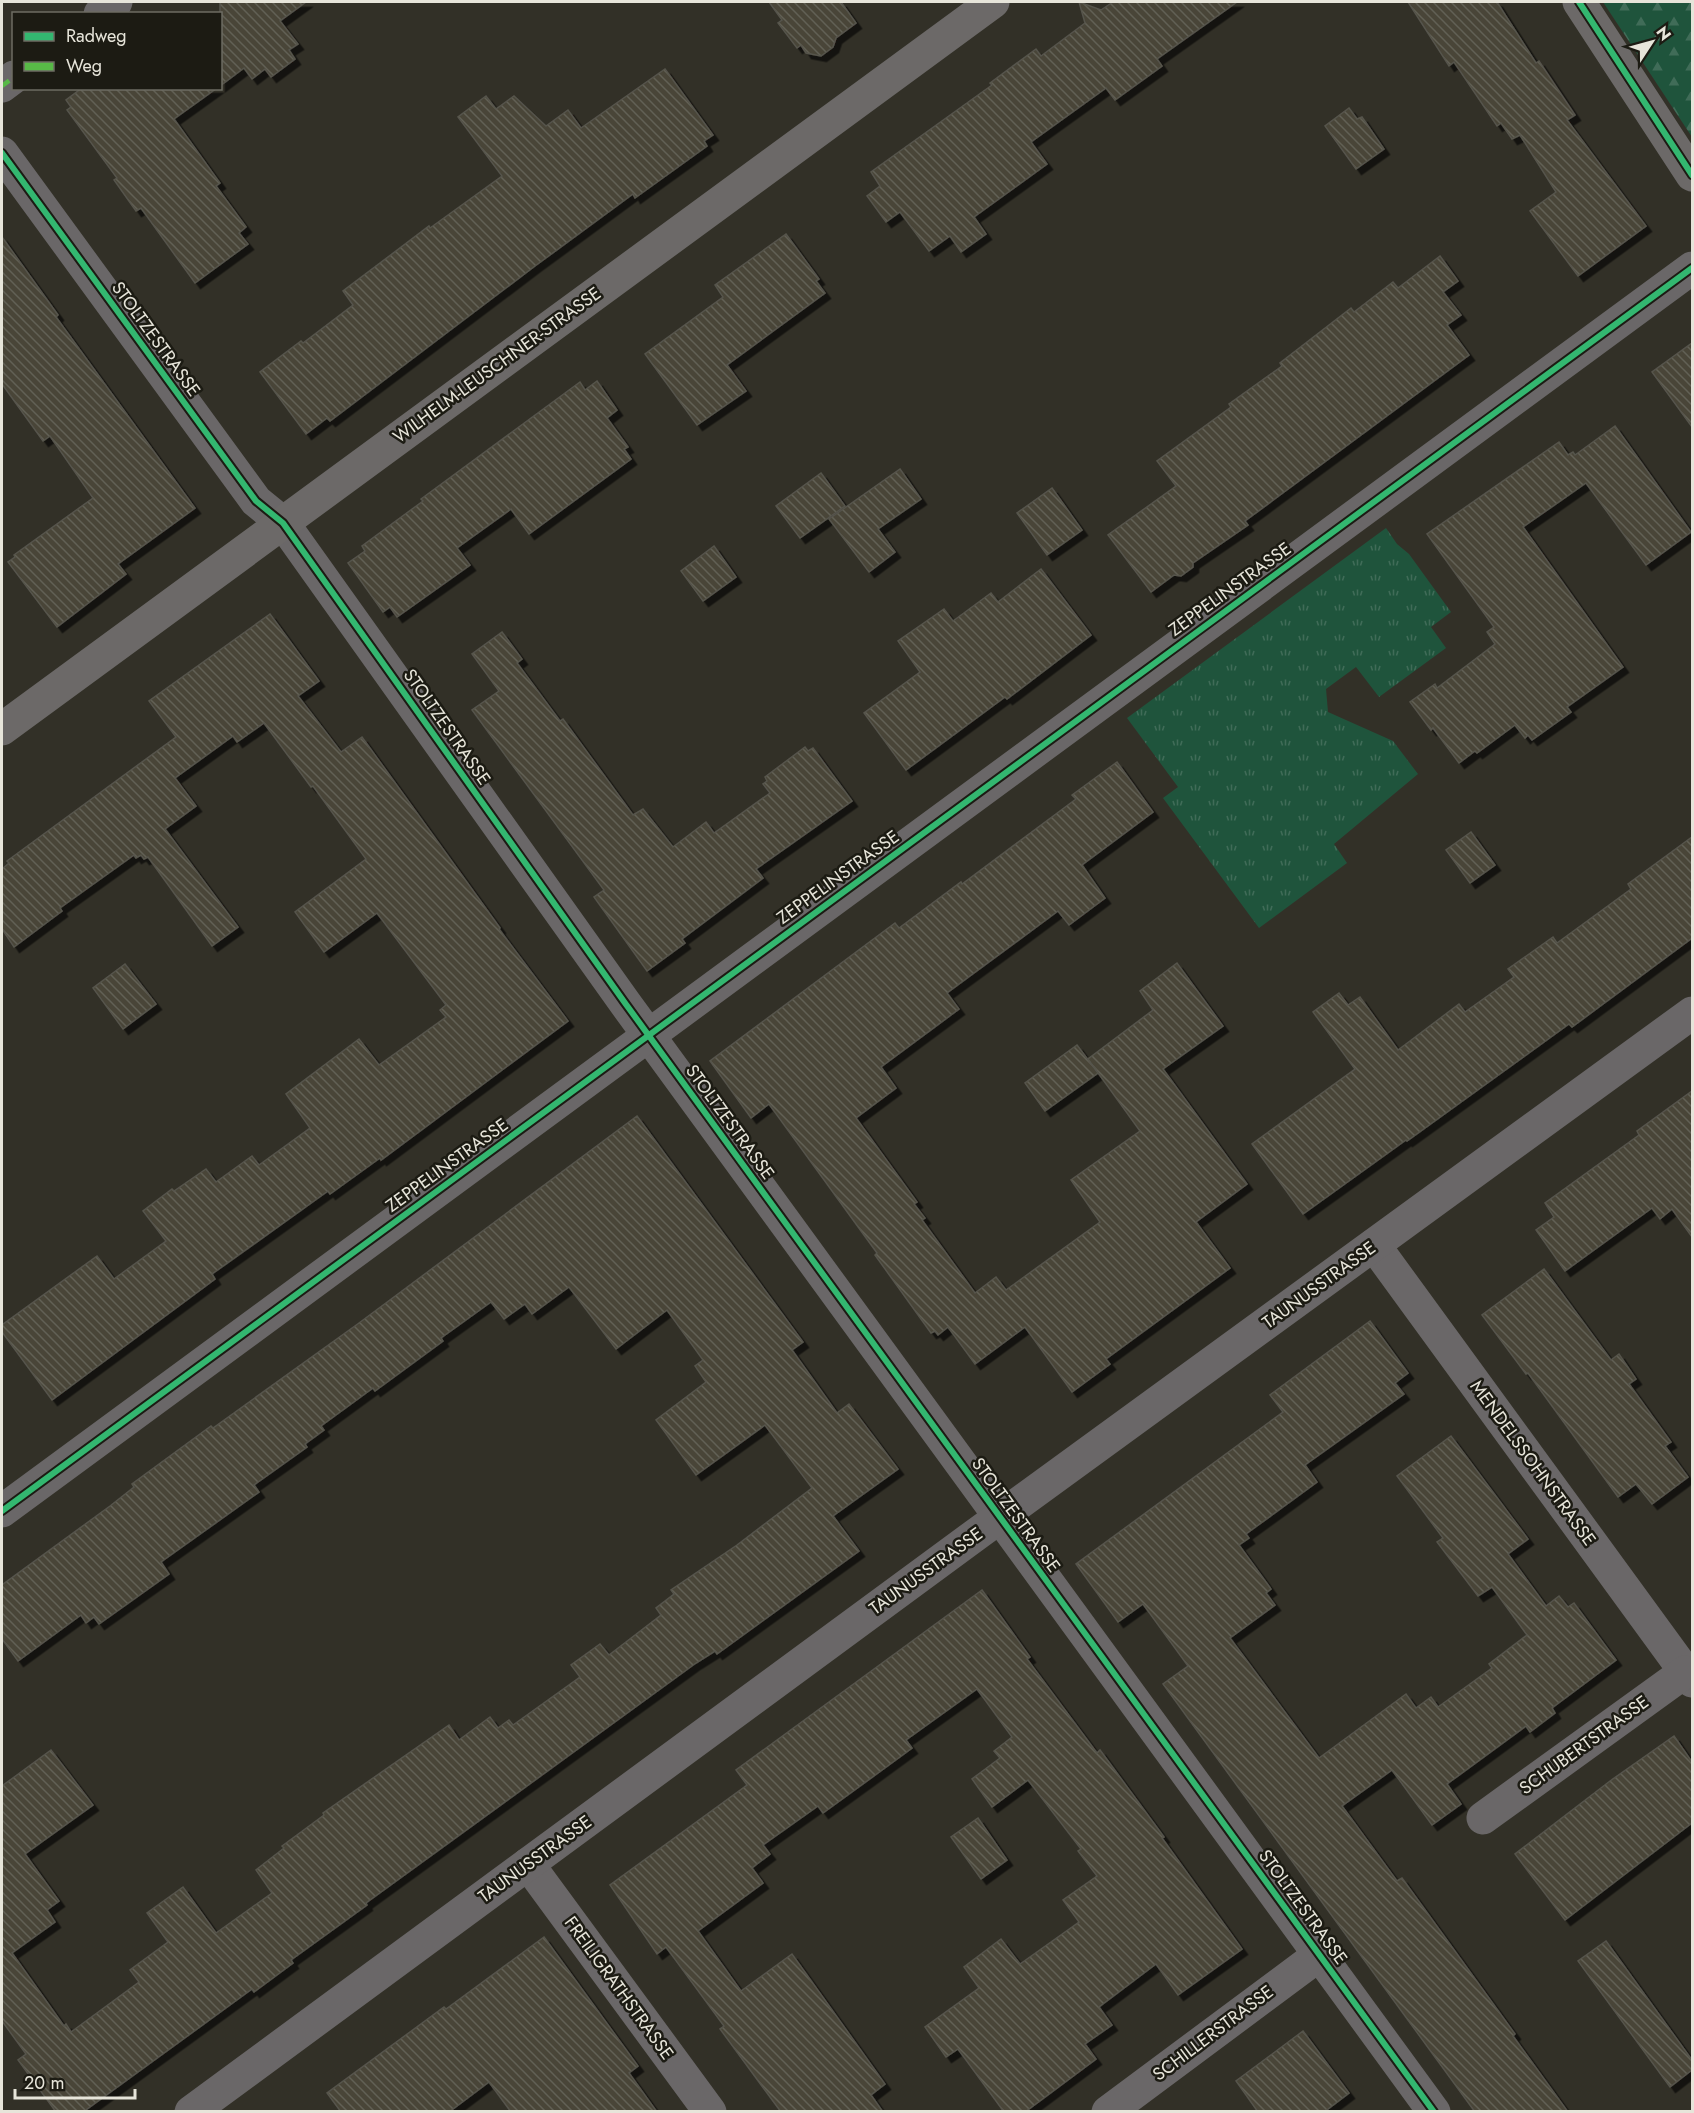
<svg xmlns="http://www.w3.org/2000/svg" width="1694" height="2113" font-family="Jost,sans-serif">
  <defs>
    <pattern id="grass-tufts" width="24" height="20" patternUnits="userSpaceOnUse" patternTransform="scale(1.5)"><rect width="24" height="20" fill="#1f543c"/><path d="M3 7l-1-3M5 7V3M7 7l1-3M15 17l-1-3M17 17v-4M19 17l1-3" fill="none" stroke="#406c58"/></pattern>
    <pattern id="forest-firs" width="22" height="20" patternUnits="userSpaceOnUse" patternTransform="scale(1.5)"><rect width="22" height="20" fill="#1f543c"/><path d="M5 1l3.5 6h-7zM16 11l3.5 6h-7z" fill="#406c58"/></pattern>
    <pattern id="building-back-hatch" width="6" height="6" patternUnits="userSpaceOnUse" patternTransform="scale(1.5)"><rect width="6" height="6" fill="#484538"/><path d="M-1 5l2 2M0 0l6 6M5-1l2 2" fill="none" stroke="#626054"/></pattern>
    <filter id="shadow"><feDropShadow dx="5.5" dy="5.5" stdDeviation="0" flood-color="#0009"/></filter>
  </defs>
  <rect width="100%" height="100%" fill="#323027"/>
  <path fill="url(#grass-tufts)" d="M1386,528L1397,544L1409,554L1451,612L1431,627L1446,648L1379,697L1356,667L1326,689L1328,712L1393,741L1418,774L1334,844L1347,863L1259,928L1163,798L1178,787L1127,718Z"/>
  <path fill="url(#forest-firs)" d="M1603,2H1692V137Z"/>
  <g fill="url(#building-back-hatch)" stroke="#56544c" stroke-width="1.5" filter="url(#shadow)">
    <path d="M220,2H306L280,21L298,44L289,50L295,59L271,77L265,69L252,79L244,68L220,86Z"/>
    <path d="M769,2H841L856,23L836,38L833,47L821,56L806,53L801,45L797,48L778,23L782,20Z"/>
    <path d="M1079,2L1101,10L1113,2H1237L1157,59L1162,66L1115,100L1106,88L1031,142L1047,164L974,217L986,234L961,252L950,236L929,251L900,212L886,222L867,196L880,186L871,172L992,85L990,83L1036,49L1041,56L1085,23Z"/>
    <path d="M1408,2H1497L1536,63L1539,61L1575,115L1567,120L1646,226L1578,276L1530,211L1556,192L1520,135L1512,139L1501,123L1497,126L1454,62L1449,66Z"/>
    <path d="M665,69L713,135L704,141L707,146L635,198L633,194L535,266L330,421L327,418L306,434L260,372L301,341L303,343L353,305L343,291L429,226L430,228L502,176L458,117L486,96L496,109L514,96L546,126L568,110L581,128Z"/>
    <path d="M82,88H217L174,119L220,183L216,186L246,227L239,233L248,244L195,283L141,208L136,211L114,180L117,178L67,110L71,107L66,100Z"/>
    <path d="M1349,108L1357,119L1362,117L1384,149L1356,169L1325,126Z"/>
    <path d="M786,234L819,279L816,281L825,293L727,365L746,391L697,425L645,354L723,297L715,285Z"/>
    <path d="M2,237L58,315L56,317L195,508L118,564L126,574L57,627L8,562L15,557L14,555L93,498L50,436L43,441L2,384Z"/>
    <path d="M1440,256L1458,281L1443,292L1461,315L1447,325L1469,355L1245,521L1248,525L1193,563V567L1181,576L1174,575L1151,592L1108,535L1176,486L1157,461L1231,407L1229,404L1282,366L1280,363L1351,308L1354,312L1393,282L1398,288Z"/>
    <path d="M1692,343V427L1652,372Z"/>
    <path d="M597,381L617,410L607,418L628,447L624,449L631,459L529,534L511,509L457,548L470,565L397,617L390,607L383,612L348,563L365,551L362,546L423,501L421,499L580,382L585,390Z"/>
    <path d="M1615,426L1691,532L1646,565L1586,483L1523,527L1623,667L1567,707L1571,712L1532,740L1528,735L1525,738L1515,725L1477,753L1475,751L1459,763L1433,728L1431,730L1410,702L1435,684L1437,688L1495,644L1487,632L1494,627L1427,534L1559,442L1568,455L1573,452L1575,455Z"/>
    <path d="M900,469L921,499L878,529L895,552L869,572L829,519Z"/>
    <path d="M821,473L845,506L800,538L776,506Z"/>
    <path d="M1052,488L1082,530L1047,555L1017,513Z"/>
    <path d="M714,546L736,577L703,601L681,571Z"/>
    <path d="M1041,569L1091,635L1007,699L1005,697L906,770L864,713L920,672L898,641L944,609L953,621L991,593L998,602Z"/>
    <path d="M270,614L319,681L298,696L341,752L362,737L500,928L499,929L568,1021L381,1160L380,1158L330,1194L328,1191L212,1274L215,1279L52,1400L2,1332V1325L97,1256L114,1279L166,1241L143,1211L172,1189L174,1191L206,1169L216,1182L252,1156L259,1165L310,1128L286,1094L359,1039L379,1065L446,1017L440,1010L446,1005L377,913L324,952L295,912L366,859L313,786L311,787L264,723L237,742L233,736L175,778L196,806L165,829L238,927L212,946L148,857L144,859L141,855L136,858L134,855L60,908L62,911L14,947L2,929V869L9,863L7,861L176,737L149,701Z"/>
    <path d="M502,632L522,659L517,663L560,721L563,719L633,815L643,809L673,847L706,822L714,833L770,793L763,784L767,781L765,777L805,747L808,751L813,748L852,801L756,869L763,878L682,939L685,943L647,971L594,897L604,890L472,710L499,691L472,654Z"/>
    <path d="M1117,762L1153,812L1082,865L1105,898L1069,925L1058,911L947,993L959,1009L881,1067L896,1088L856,1118L917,1202L914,1204L925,1218L922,1220L975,1293L996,1277L1006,1290L1100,1222L1071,1180L1140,1131L1088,1059L1153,1010L1140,991L1177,963L1223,1026L1163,1069L1247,1184L1196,1222L1230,1268L1106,1359L1110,1364L1072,1392L1025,1327L975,1364L948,1327L938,1335L935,1331L931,1333L875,1255L877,1253L769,1104L751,1118L710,1061L895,923L899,928L961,882L962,884L1076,799L1072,795Z"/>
    <path d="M1471,832L1495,865L1470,883L1446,850Z"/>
    <path d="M1692,837V938L1572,1027L1569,1024L1407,1141L1406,1140L1303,1214L1252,1144L1355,1069L1313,1012L1339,993L1348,1005L1360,997L1398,1050L1459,1004L1465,1012L1514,977L1508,969L1553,937L1557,943L1631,889L1628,884Z"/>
    <path d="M125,964L156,1004L123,1029L93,988Z"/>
    <path d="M1077,1045L1098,1073L1045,1111L1025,1083Z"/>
    <path d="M1692,1091V1237L1672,1209L1660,1219L1652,1208L1565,1271L1536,1230L1554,1217L1545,1203L1639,1135L1637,1131Z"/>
    <path d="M637,1116L803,1342L792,1350L837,1413L849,1404L898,1469L833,1516L859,1551L717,1654L715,1651L696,1663L366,1903L367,1905L291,1960L293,1963L254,1992L252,1989L83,2112H56L18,2060L26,2054L2,2021V1786L51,1750L93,1805L25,1854L59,1901L47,1910L55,1922L12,1953L64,2026L66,2024L71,2032L139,1982L130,1970L168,1942L147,1913L183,1887L216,1933L272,1893L256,1870L284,1848L282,1846L324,1815L323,1813L449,1725L459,1740L490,1717L498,1728L509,1720L513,1725L580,1677L571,1665L600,1644L609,1655L661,1615L656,1608L674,1594L671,1590L737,1545L812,1488L765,1425L696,1475L656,1420L706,1382L695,1366L703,1360L667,1310L616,1349L569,1287L532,1314L525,1304L504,1319L491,1302L441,1338L443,1341L375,1391L373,1388L321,1426L324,1430L305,1444L307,1447L254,1485L259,1492L161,1562L169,1574L99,1624L94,1617L86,1623L81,1615L18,1661L2,1639V1585L110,1506L134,1487L132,1484L211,1426L213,1428L359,1323Z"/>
    <path d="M1544,1269L1611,1360L1619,1354L1636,1379L1629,1384L1671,1442L1665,1446L1688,1477L1652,1504L1636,1484L1618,1497L1528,1373L1526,1374L1482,1315Z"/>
    <path d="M1370,1321L1408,1373L1395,1383L1404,1394L1305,1465L1317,1482L1246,1534L1249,1538L1239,1545L1271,1589L1266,1593L1275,1605L1230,1638L1319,1758L1406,1694L1416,1708L1431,1697L1438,1707L1492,1668L1489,1664L1527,1635L1492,1587L1478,1596L1437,1542L1443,1538L1397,1476L1451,1436L1528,1539L1508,1554L1546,1606L1559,1596L1568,1607L1574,1603L1616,1660L1552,1708L1555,1713L1530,1732L1526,1726L1447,1784L1461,1804L1432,1825L1392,1770L1342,1806L1397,1881L1402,1878L1515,2034L1513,2036L1568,2112H1475L1163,1684L1188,1666L1143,1604L1118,1622L1076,1564L1283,1412L1270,1395Z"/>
    <path d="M982,1590L1030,1657L1027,1659L1097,1753L1100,1750L1164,1837L1162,1838L1242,1949L1178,1995L1156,1964L1099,2007L1112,2025L1085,2044L1096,2059L1025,2112H1004L958,2049L946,2057L925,2027L979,1988L964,1967L1001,1939L1020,1964L1079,1922L1063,1900L1097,1876L1078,1851L1081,1849L1028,1780L992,1807L972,1779L1000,1758L994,1751L1012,1737L977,1689L906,1740L912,1748L889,1765L823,1813L818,1806L763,1845L770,1854L752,1868L763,1883L698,1931L741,1991L792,1954L885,2084L871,2095L883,2112H781L720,2029L724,2026L666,1947L657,1954L610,1885L747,1785L736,1770Z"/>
    <path d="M1674,1736L1692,1762V1823L1565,1920L1515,1854L1610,1781Z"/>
    <path d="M978,1818L1007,1860L981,1879L951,1837Z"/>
    <path d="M544,1937L638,2066L629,2073L657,2112H511L489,2082L449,2112H341L327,2093L444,2007L446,2009Z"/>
    <path d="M1606,1941L1692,2060V2070L1670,2087L1578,1961Z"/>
    <path d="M1303,2031L1349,2093L1324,2112H1258L1236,2081Z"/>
  </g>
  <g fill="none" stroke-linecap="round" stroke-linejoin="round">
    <g stroke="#6a6768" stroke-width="33">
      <path d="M100,14L116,2"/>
      <path d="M2,86L14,77"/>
      <path d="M2,153L256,501L283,523L625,1003L1434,2112"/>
      <path d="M1374,1245L1692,1681"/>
      <path d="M2,1511L1692,268"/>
      <path d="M1483,1818L1685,1672"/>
      <path d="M528,1864L710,2112"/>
      <path d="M191,2112L974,1536L1692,1013"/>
      <path d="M1108,2112L1319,1955"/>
    </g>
    <g stroke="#6c6968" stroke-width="33">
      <path d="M1579,2L1692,175"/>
      <path d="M2,729L993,2"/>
    </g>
    <path stroke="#58b947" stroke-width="4.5" stroke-dasharray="9 4.5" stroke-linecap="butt" d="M2,86L14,77"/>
    <defs>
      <g id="cycleway">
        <path d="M1579,2L1692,175"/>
        <path d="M2,153L256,501L283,523L625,1003L1434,2112"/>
        <path d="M2,1511L1692,268"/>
      </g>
    </defs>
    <use href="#cycleway" stroke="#1c1b13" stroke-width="10"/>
    <use href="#cycleway" stroke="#33b770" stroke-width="6"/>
  </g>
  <g text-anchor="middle" stroke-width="5" stroke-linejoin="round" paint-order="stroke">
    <g font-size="18" fill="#e7e5da" stroke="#1c1b13">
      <text transform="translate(156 339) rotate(54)" y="6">STOLTZESTRASSE</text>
      <text transform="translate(497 365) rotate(-36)" y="6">WILHELM-LEUSCHNER-STRASSE</text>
      <text transform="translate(1230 589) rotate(-36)" y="6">ZEPPELINSTRASSE</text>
      <text transform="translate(447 727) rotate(55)" y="6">STOLTZESTRASSE</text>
      <text transform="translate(838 877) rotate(-36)" y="6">ZEPPELINSTRASSE</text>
      <text transform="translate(730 1122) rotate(54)" y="6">STOLTZESTRASSE</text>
      <text transform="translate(447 1165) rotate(-36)" y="6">ZEPPELINSTRASSE</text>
      <text transform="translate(1319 1285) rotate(-36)" y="6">TAUNUSSTRASSE</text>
      <text transform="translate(1533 1463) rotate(54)" y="6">MENDELSSOHNSTRASSE</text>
      <text transform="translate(1016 1515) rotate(54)" y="6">STOLTZESTRASSE</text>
      <text transform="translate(926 1571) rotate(-36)" y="6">TAUNUSSTRASSE</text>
      <text transform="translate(1584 1745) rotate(-36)" y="6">SCHUBERTSTRASSE</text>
      <text transform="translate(535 1859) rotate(-36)" y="6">TAUNUSSTRASSE</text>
      <text transform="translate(1303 1907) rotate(54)" y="6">STOLTZESTRASSE</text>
      <text transform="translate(619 1988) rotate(54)" y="6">FREILIGRATHSTRASSE</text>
      <text transform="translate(1213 2033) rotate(-37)" y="6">SCHILLERSTRASSE</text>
    </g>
  </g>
  <rect width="1694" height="2113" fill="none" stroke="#e7e5da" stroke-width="6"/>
  <rect x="12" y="12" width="210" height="78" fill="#1c1b13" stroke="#6d6c63" stroke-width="1.5"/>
  <rect x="24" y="32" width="30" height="9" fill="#33b770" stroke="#6d6c63" stroke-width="1.5"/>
  <text x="66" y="42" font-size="18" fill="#e7e5da">Radweg</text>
  <rect x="24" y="62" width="30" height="9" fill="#58b947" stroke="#6d6c63" stroke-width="1.5"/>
  <text x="66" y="72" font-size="18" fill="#e7e5da">Weg</text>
  <g transform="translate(1652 42) rotate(54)" stroke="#1c1b13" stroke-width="4.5" paint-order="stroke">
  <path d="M0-4.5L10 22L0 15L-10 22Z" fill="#e7e5da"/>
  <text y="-9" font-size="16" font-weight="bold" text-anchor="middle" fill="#e7e5da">N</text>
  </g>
  <path d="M15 2089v9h120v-9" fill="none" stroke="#e7e5da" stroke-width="3"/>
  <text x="24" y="2089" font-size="18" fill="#e7e5da" stroke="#1c1b13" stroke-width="4.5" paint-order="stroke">20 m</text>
</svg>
